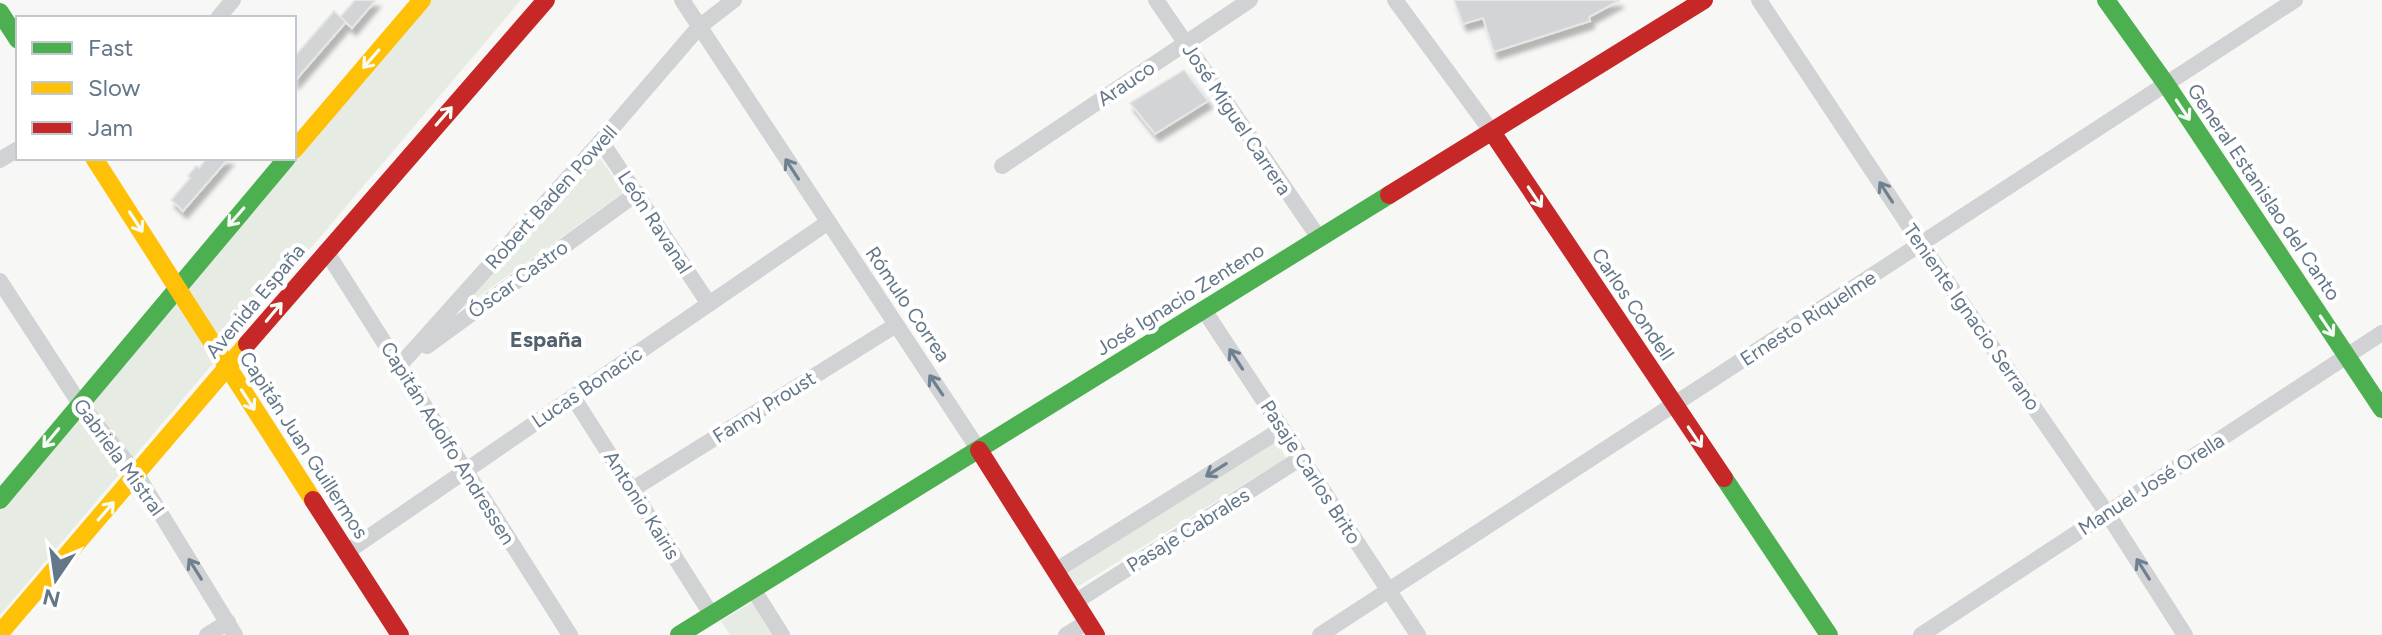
<svg xmlns="http://www.w3.org/2000/svg" width="2382" height="635" font-family="Figtree,sans-serif">
  <defs>
    <filter id="shadow"><feDropShadow dx="4" dy="7" stdDeviation="2" flood-color="#0004"/></filter>
  </defs>
  <rect width="100%" height="100%" fill="#f7f7f6"/>
  <g fill="#e6ebe4">
    <path d="M429,0H521L0,615V510Z"/>
    <path d="M599,157L624,192L456,313Z"/>
    <path d="M1277,442L1286,458L1077,587L1067,571Z"/>
    <path d="M754,601L776,635H730L721,621Z"/>
  </g>
  <g fill="#d3d4d5" stroke="#e6e6e6" stroke-width="2" filter="url(#shadow)">
    <path d="M355,0H376L352,28L340,17Z"/>
    <path d="M1454,0H1620L1589,17L1590,21L1494,52L1483,18L1463,24Z"/>
    <path d="M334,11L346,22L294,82V57Z"/>
    <path d="M1184,70L1208,101L1155,134L1130,103Z"/>
    <path d="M207,158H229L183,211L171,200L190,178L188,176L196,166L199,168Z"/>
  </g>
  <g fill="none" stroke-linecap="round" stroke-linejoin="round">
    <g stroke="#d1d2d3" stroke-width="16">
      <path d="M682,0L979,450"/>
      <path d="M1156,0L1319,238"/>
      <path d="M1395,0L1492,132"/>
      <path d="M1759,0L1921,244L2107,513L2185,635"/>
      <path d="M218,18L233,0"/>
      <path d="M601,141L709,304"/>
      <path d="M0,160L18,149"/>
      <path d="M1002,166L1250,0"/>
      <path d="M326,251L570,635"/>
      <path d="M0,281L80,404L137,475L235,635"/>
      <path d="M1204,310L1418,635"/>
      <path d="M427,346L637,193"/>
      <path d="M400,365L601,141L699,27L734,0"/>
      <path d="M573,397L711,614"/>
      <path d="M633,489L896,325"/>
      <path d="M347,552L827,223"/>
      <path d="M1055,571L1282,429"/>
      <path d="M753,589L782,635"/>
      <path d="M1075,602L1301,458"/>
      <path d="M207,635L228,622"/>
      <path d="M1066,635L1087,622"/>
      <path d="M1320,635L2295,0"/>
      <path d="M1921,635L2382,333"/>
    </g>
    <g stroke="#4caf50" stroke-width="18">
      <path d="M2106,0L2166,84L2382,409"/>
      <path d="M0,12L18,40"/>
      <path d="M1724,478L1829,635"/>
      <path d="M0,500L287,158"/>
      <path d="M679,635L1389,195"/>
    </g>
    <g stroke="#ffc107" stroke-width="18">
      <path d="M294,150L422,0"/>
      <path d="M94,158L313,500"/>
      <path d="M0,633L247,344"/>
    </g>
    <g stroke="#c62828" stroke-width="18">
      <path d="M1492,132L1724,478"/>
      <path d="M1389,195L1704,0"/>
      <path d="M247,344L546,0"/>
      <path d="M979,450L1096,635"/>
      <path d="M313,500L400,635"/>
    </g>
  </g>
  <defs><path id="oneway-shaft" d="M-6 0H5M1.5-3L5.5 0L1.5 3" fill="none" stroke-width="1.6" stroke-linecap="round" stroke-linejoin="round" transform="scale(2)"/></defs>
  <g stroke="#f6fbf6">
    <use href="#oneway-shaft" transform="translate(371 59) rotate(131)"/>
    <use href="#oneway-shaft" transform="translate(2183 110) rotate(56)"/>
    <use href="#oneway-shaft" transform="translate(444 116) rotate(-49)"/>
    <use href="#oneway-shaft" transform="translate(1535 197) rotate(56)"/>
    <use href="#oneway-shaft" transform="translate(236 217) rotate(131)"/>
    <use href="#oneway-shaft" transform="translate(136 222) rotate(57)"/>
    <use href="#oneway-shaft" transform="translate(274 312) rotate(-50)"/>
    <use href="#oneway-shaft" transform="translate(2327 326) rotate(56)"/>
    <use href="#oneway-shaft" transform="translate(248 400) rotate(57)"/>
    <use href="#oneway-shaft" transform="translate(1695 437) rotate(56)"/>
    <use href="#oneway-shaft" transform="translate(51 438) rotate(130)"/>
    <use href="#oneway-shaft" transform="translate(106 511) rotate(-49)"/>
  </g>
  <g stroke="#6f8090">
    <use href="#oneway-shaft" transform="translate(792 169) rotate(-123)"/>
    <use href="#oneway-shaft" transform="translate(1886 192) rotate(-123)"/>
    <use href="#oneway-shaft" transform="translate(1236 359) rotate(-123)"/>
    <use href="#oneway-shaft" transform="translate(936 385) rotate(-124)"/>
    <use href="#oneway-shaft" transform="translate(1216 470) rotate(148)"/>
    <use href="#oneway-shaft" transform="translate(195 569) rotate(-122)"/>
    <use href="#oneway-shaft" transform="translate(2143 569) rotate(-122)"/>
  </g>
  <g text-anchor="middle" stroke-width="8" stroke-linejoin="round" paint-order="stroke">
    <g font-size="20" fill="#647789" stroke="#fff">
      <text transform="translate(1126 83) rotate(-34)" y="7">Arauco</text>
      <text transform="translate(1237 119) rotate(56)" y="7">José Miguel Carrera</text>
      <text transform="translate(2264 192) rotate(56)" y="7">General Estanislao del Canto</text>
      <text transform="translate(551 197) rotate(-48)" y="7">Robert Baden Powell</text>
      <text transform="translate(655 222) rotate(57)" y="7">León Ravanal</text>
      <text transform="translate(518 279) rotate(-36)" y="7">Óscar Castro</text>
      <text transform="translate(1180 299) rotate(-32)" y="7">José Ignacio Zenteno</text>
      <text transform="translate(255 301) rotate(-50)" y="7">Avenida España</text>
      <text transform="translate(908 304) rotate(56)" y="7">Rómulo Correa</text>
      <text transform="translate(1633 304) rotate(56)" y="7">Carlos Condell</text>
      <text transform="translate(1972 317) rotate(55)" y="7">Teniente Ignacio Serrano</text>
      <text transform="translate(1808 318) rotate(-33)" y="7">Ernesto Riquelme</text>
      <text transform="translate(587 387) rotate(-34)" y="7">Lucas Bonacic</text>
      <text transform="translate(764 407) rotate(-32)" y="7">Fanny Proust</text>
      <text transform="translate(448 443) rotate(58)" y="7">Capitán Adolfo Andressen</text>
      <text transform="translate(304 445) rotate(57)" y="7">Capitán Juan Guillermos</text>
      <text transform="translate(119 457) rotate(54)" y="7">Gabriela Mistral</text>
      <text transform="translate(1311 472) rotate(57)" y="7">Pasaje Carlos Brito</text>
      <text transform="translate(2151 484) rotate(-33)" y="7">Manuel José Orella</text>
      <text transform="translate(642 505) rotate(58)" y="7">Antonio Kairis</text>
      <text transform="translate(1188 530) rotate(-32)" y="7">Pasaje Cabrales</text>
    </g>
    <g font-size="22" font-weight="bold" fill="#53616d" stroke="#fff">
      <text x="546" y="347">España</text>
    </g>
  </g>
  <rect x="16" y="16" width="280" height="144" fill="#ffffff" stroke="#c1c9d0" stroke-width="2"/>
  <rect x="32" y="42" width="40" height="12" fill="#4caf50" stroke="#c1c9d0" stroke-width="2"/>
  <text x="88" y="56" font-size="24" fill="#647789">Fast</text>
  <rect x="32" y="82" width="40" height="12" fill="#ffc107" stroke="#c1c9d0" stroke-width="2"/>
  <text x="88" y="96" font-size="24" fill="#647789">Slow</text>
  <rect x="32" y="122" width="40" height="12" fill="#c62828" stroke="#c1c9d0" stroke-width="2"/>
  <text x="88" y="136" font-size="24" fill="#647789">Jam</text>
  <g transform="translate(56 579) rotate(193)" stroke="#ffffff" stroke-width="6" paint-order="stroke">
  <path d="M0-6L14 30L0 20L-14 30Z" fill="#647789"/>
  <text y="-12" font-size="22" font-weight="bold" text-anchor="middle" fill="#647789">N</text>
  </g>
</svg>
